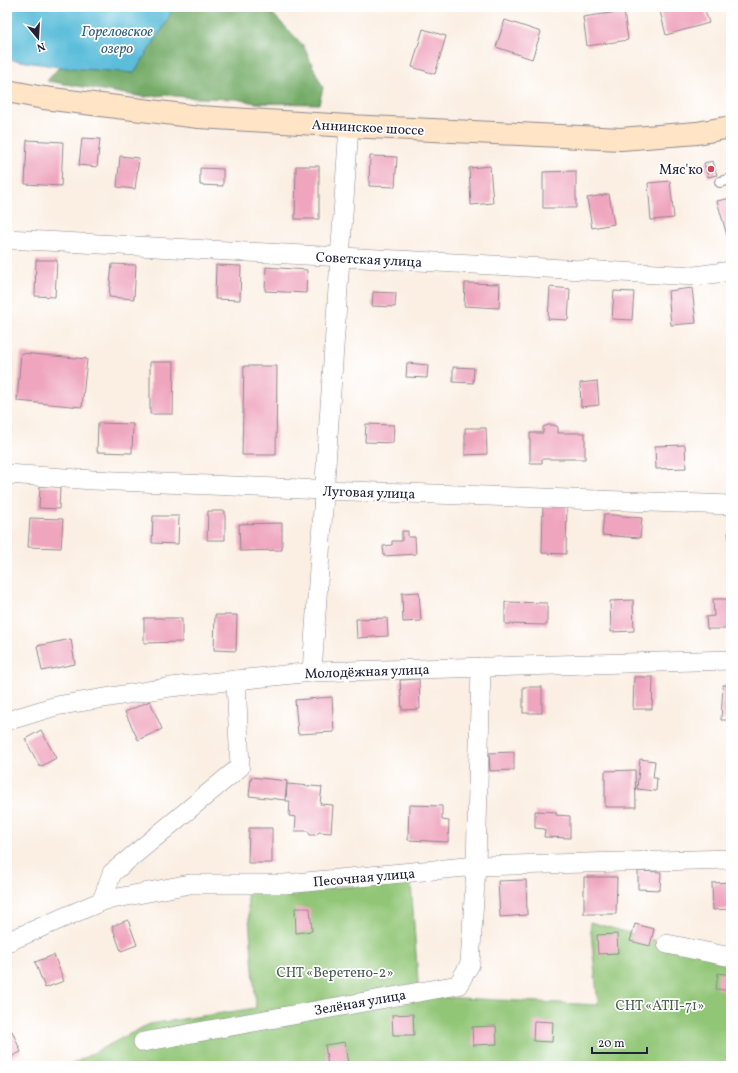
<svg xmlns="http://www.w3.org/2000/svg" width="738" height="1073" font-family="Vollkorn,serif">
  <rect width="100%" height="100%" fill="#fff"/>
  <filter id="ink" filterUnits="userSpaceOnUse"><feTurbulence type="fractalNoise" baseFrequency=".025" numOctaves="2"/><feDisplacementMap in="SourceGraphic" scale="8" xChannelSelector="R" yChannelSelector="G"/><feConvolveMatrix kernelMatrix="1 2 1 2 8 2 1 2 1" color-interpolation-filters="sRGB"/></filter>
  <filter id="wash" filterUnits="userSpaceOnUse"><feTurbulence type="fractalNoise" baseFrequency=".012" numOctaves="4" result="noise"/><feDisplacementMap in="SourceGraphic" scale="16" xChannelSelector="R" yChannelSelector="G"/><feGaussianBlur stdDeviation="0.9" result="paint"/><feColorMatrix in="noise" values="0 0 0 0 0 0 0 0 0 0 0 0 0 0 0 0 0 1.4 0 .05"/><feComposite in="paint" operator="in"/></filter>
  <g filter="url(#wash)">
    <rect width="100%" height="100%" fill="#fbefe3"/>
    <path fill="#92c677" stroke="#5a7459" d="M411,883L419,996L598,1005L590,922L661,942L731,957V1066H68L149,1024L256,1008L247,893Z"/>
    <path fill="#75ab68" stroke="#4c6652" d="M174,7H266L303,45L323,88L319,104L255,103L236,99L196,98L165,95L144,97L47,81L59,67L134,73L163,28Z"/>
    <path fill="#5cbdda" stroke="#3f708a" d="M7,7H174L163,28L134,73L59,67L7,59Z"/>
    <g id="blocks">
      <g fill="#efa5be">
        <path d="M659,7H704L709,23L666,35Z"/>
        <path d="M624,11L628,40L587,46L583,17Z"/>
        <path d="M505,20L541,32L532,59L496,47Z"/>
        <path d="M423,29L446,36L435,74L412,67Z"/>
        <path d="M82,138L100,139L97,167L79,165Z"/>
        <path d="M27,140L63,142L61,186L25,184Z"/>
        <path d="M120,156L139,158L135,189L117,187Z"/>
        <path d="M370,156L397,157L395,187L369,186Z"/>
        <path d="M713,161L717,175L708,177L704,163Z"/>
        <path d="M296,166H319V219H295Z"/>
        <path d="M490,166L493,203L471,205L469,168Z"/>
        <path d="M200,168L223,169V186L200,185Z"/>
        <path d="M576,171V208H543V172Z"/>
        <path d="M670,181L674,218L651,220L648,183Z"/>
        <path d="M609,194L614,224L592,228L587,198Z"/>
        <path d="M731,198V249L717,201Z"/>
        <path d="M36,260H57L55,297L35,296Z"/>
        <path d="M112,264L136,265L134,299L109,297Z"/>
        <path d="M216,265L241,266L240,300L215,299Z"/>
        <path d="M266,267L307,270L306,293L265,291Z"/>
        <path d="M465,283L500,284L499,308L464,306Z"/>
        <path d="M550,287L570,289L568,320L548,319Z"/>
        <path d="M692,288L696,323L671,325L668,291Z"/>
        <path d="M614,291L634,292L632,320L612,319Z"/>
        <path d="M373,292L396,293L395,307L372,306Z"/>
        <path d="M21,353L87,359L82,407L17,401Z"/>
        <path d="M150,362H174L173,414H150Z"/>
        <path d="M407,363L428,365L427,378L406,377Z"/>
        <path d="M244,366H277L276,455H242Z"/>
        <path d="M453,367L474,368L473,383L453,382Z"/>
        <path d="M597,381L599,405L581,407L580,383Z"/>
        <path d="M98,423L133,424L132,453L97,452Z"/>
        <path d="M366,424L394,425L393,443L365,442Z"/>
        <path d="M548,425H554L558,427V433H585V459H542V463H530V433H543V427Z"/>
        <path d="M465,428H486L487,454L465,455Z"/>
        <path d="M685,445L686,468L656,469L655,446Z"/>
        <path d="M40,486L60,487L59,509L39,508Z"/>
        <path d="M543,504L567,505L566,554L542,553Z"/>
        <path d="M208,511H225V540H207Z"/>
        <path d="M604,514L642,518L640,538L602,535Z"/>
        <path d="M153,516H179L178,544L152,543Z"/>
        <path d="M30,518L63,519L61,548L28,547Z"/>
        <path d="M282,523V550L240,551L239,524Z"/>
        <path d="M402,531H408V537H415L416,554L384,556L383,546L392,545V541H402Z"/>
        <path d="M728,533H731V548H730Z"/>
        <path d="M419,592L421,621L403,622L402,593Z"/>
        <path d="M713,599H731V629H707L706,617L714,616Z"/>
        <path d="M633,600L634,631L611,632L610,601Z"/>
        <path d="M505,602L547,603V625L505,624Z"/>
        <path d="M215,615H237L236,651L214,650Z"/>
        <path d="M144,618H182V642L144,643Z"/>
        <path d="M387,618L388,636L357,638L356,619Z"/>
        <path d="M71,639L75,664L42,671L37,646Z"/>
        <path d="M634,677H653L652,709H633Z"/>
        <path d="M419,679L420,709L402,710L400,680Z"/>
        <path d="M723,685H731V720H721Z"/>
        <rect x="523" y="687" width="19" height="26"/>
        <path d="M332,697L334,732L298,734L295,700Z"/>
        <path d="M150,701L162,729L138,740L125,712Z"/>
        <path d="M41,730L56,758L40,767L25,739Z"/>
        <path d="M514,752V770L490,771L489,753Z"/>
        <path d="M640,759L655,761L653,778H657L656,791L637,789Z"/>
        <path d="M635,770L636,807H605V771Z"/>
        <path d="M251,777L287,781L285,800L249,796Z"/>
        <path d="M287,784L322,787L320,804L333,805L331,833L319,832L316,835H310L308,831H295L296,817L289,816L290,801H286Z"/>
        <path d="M409,805L442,806V820L449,821L448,842L408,840Z"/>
        <path d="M535,811L556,812V815L570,816V838L544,837L545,829L535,828Z"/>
        <path d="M249,828H272V863H248Z"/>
        <path d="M638,871L661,872L660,890L638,889Z"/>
        <path d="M584,877H617L616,914H584Z"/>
        <path d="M526,880L527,915L500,917L498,881Z"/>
        <path d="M731,882V909L713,910L712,883Z"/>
        <path d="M295,908H310L312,931L296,933Z"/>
        <path d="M128,920L137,945L121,951L112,926Z"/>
        <path d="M635,924L654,929L650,946L630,941Z"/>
        <path d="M617,934L618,953L598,954L597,935Z"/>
        <path d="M54,955L64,981L45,988L35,962Z"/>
        <path d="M718,973L731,975V991L716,989Z"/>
        <path d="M413,1014L414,1035H393L392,1015Z"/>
        <path d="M534,1021L553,1022L552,1042L533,1041Z"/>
        <path d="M496,1026L497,1044L473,1045L472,1027Z"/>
        <path d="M12,1031L21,1052L10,1057L7,1050V1034Z"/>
        <path d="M345,1042L348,1066H328L325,1045Z"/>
      </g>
    </g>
  </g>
  <g filter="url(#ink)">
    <use href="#blocks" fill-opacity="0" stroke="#8e888f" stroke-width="1"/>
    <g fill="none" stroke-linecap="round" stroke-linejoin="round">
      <defs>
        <path id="service" d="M720,182L731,179"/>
        <g id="minor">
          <path d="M7,239L695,276L731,271"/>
          <path d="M7,474L93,480L324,490L731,505"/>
          <path d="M312,672L349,126"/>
          <path d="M7,721L56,706L171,687L312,672L731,660"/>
          <path d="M102,901L112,873L240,767L236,680"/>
          <path d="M7,942L102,901L190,884H285L476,866L731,859"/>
          <path d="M667,944L731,957"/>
          <path d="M143,1042L458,985L470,964L476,866L481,667"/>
        </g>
        <path id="secondary" d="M7,91L44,98L199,117L349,126L621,139L697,133L731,127"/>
      </defs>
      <use href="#service" stroke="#8e888f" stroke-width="12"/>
      <use href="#minor" stroke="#8e888f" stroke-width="20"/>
      <use href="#secondary" stroke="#8e888f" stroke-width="24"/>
      <use href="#service" stroke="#fff" stroke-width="10"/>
      <use href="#minor" stroke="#fff" stroke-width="19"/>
      <use href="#secondary" stroke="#ffe4c6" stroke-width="22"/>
    </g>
  </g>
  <circle fill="#d1495b" stroke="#fff" stroke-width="1.5" cx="711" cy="169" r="4"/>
  <g text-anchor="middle" stroke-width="3.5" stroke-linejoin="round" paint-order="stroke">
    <g font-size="14" fill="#22223b" stroke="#fff">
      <text transform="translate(368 127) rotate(3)" y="5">Аннинское шоссе</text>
      <text transform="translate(369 259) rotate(3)" y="5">Советская улица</text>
      <text transform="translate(369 492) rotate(2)" y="5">Луговая улица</text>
      <text transform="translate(367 671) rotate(-2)" y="5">Молодёжная улица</text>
      <text transform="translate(364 877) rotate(-5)" y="5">Песочная улица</text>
      <text transform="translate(360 1002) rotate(-10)" y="5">Зелёная улица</text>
    </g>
    <g font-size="14" fill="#22223b" stroke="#fff" text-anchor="end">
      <text x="703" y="174">Мяс'ко</text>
    </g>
    <g font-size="14" fill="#495b50" stroke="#fff">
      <text x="335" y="977">СНТ «Веретено-2»</text>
      <text x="660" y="1010">СНТ «АТП-71»</text>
    </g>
    <g font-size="15" font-style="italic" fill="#39607b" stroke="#fff">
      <text x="117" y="36">Гореловское<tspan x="117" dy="17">озеро</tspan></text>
    </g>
  </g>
  <rect width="738" height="1073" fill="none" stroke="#fff" stroke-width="24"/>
  <g transform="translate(38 38) rotate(162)" stroke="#ffffff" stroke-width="3" paint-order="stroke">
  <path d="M0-3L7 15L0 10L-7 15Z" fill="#22223b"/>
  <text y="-6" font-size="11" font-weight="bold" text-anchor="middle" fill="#22223b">N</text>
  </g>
  <path d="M592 1047v6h55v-6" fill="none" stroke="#22223b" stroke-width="2"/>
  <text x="598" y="1047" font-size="12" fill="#22223b" stroke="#ffffff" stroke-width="3" paint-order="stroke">20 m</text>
</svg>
